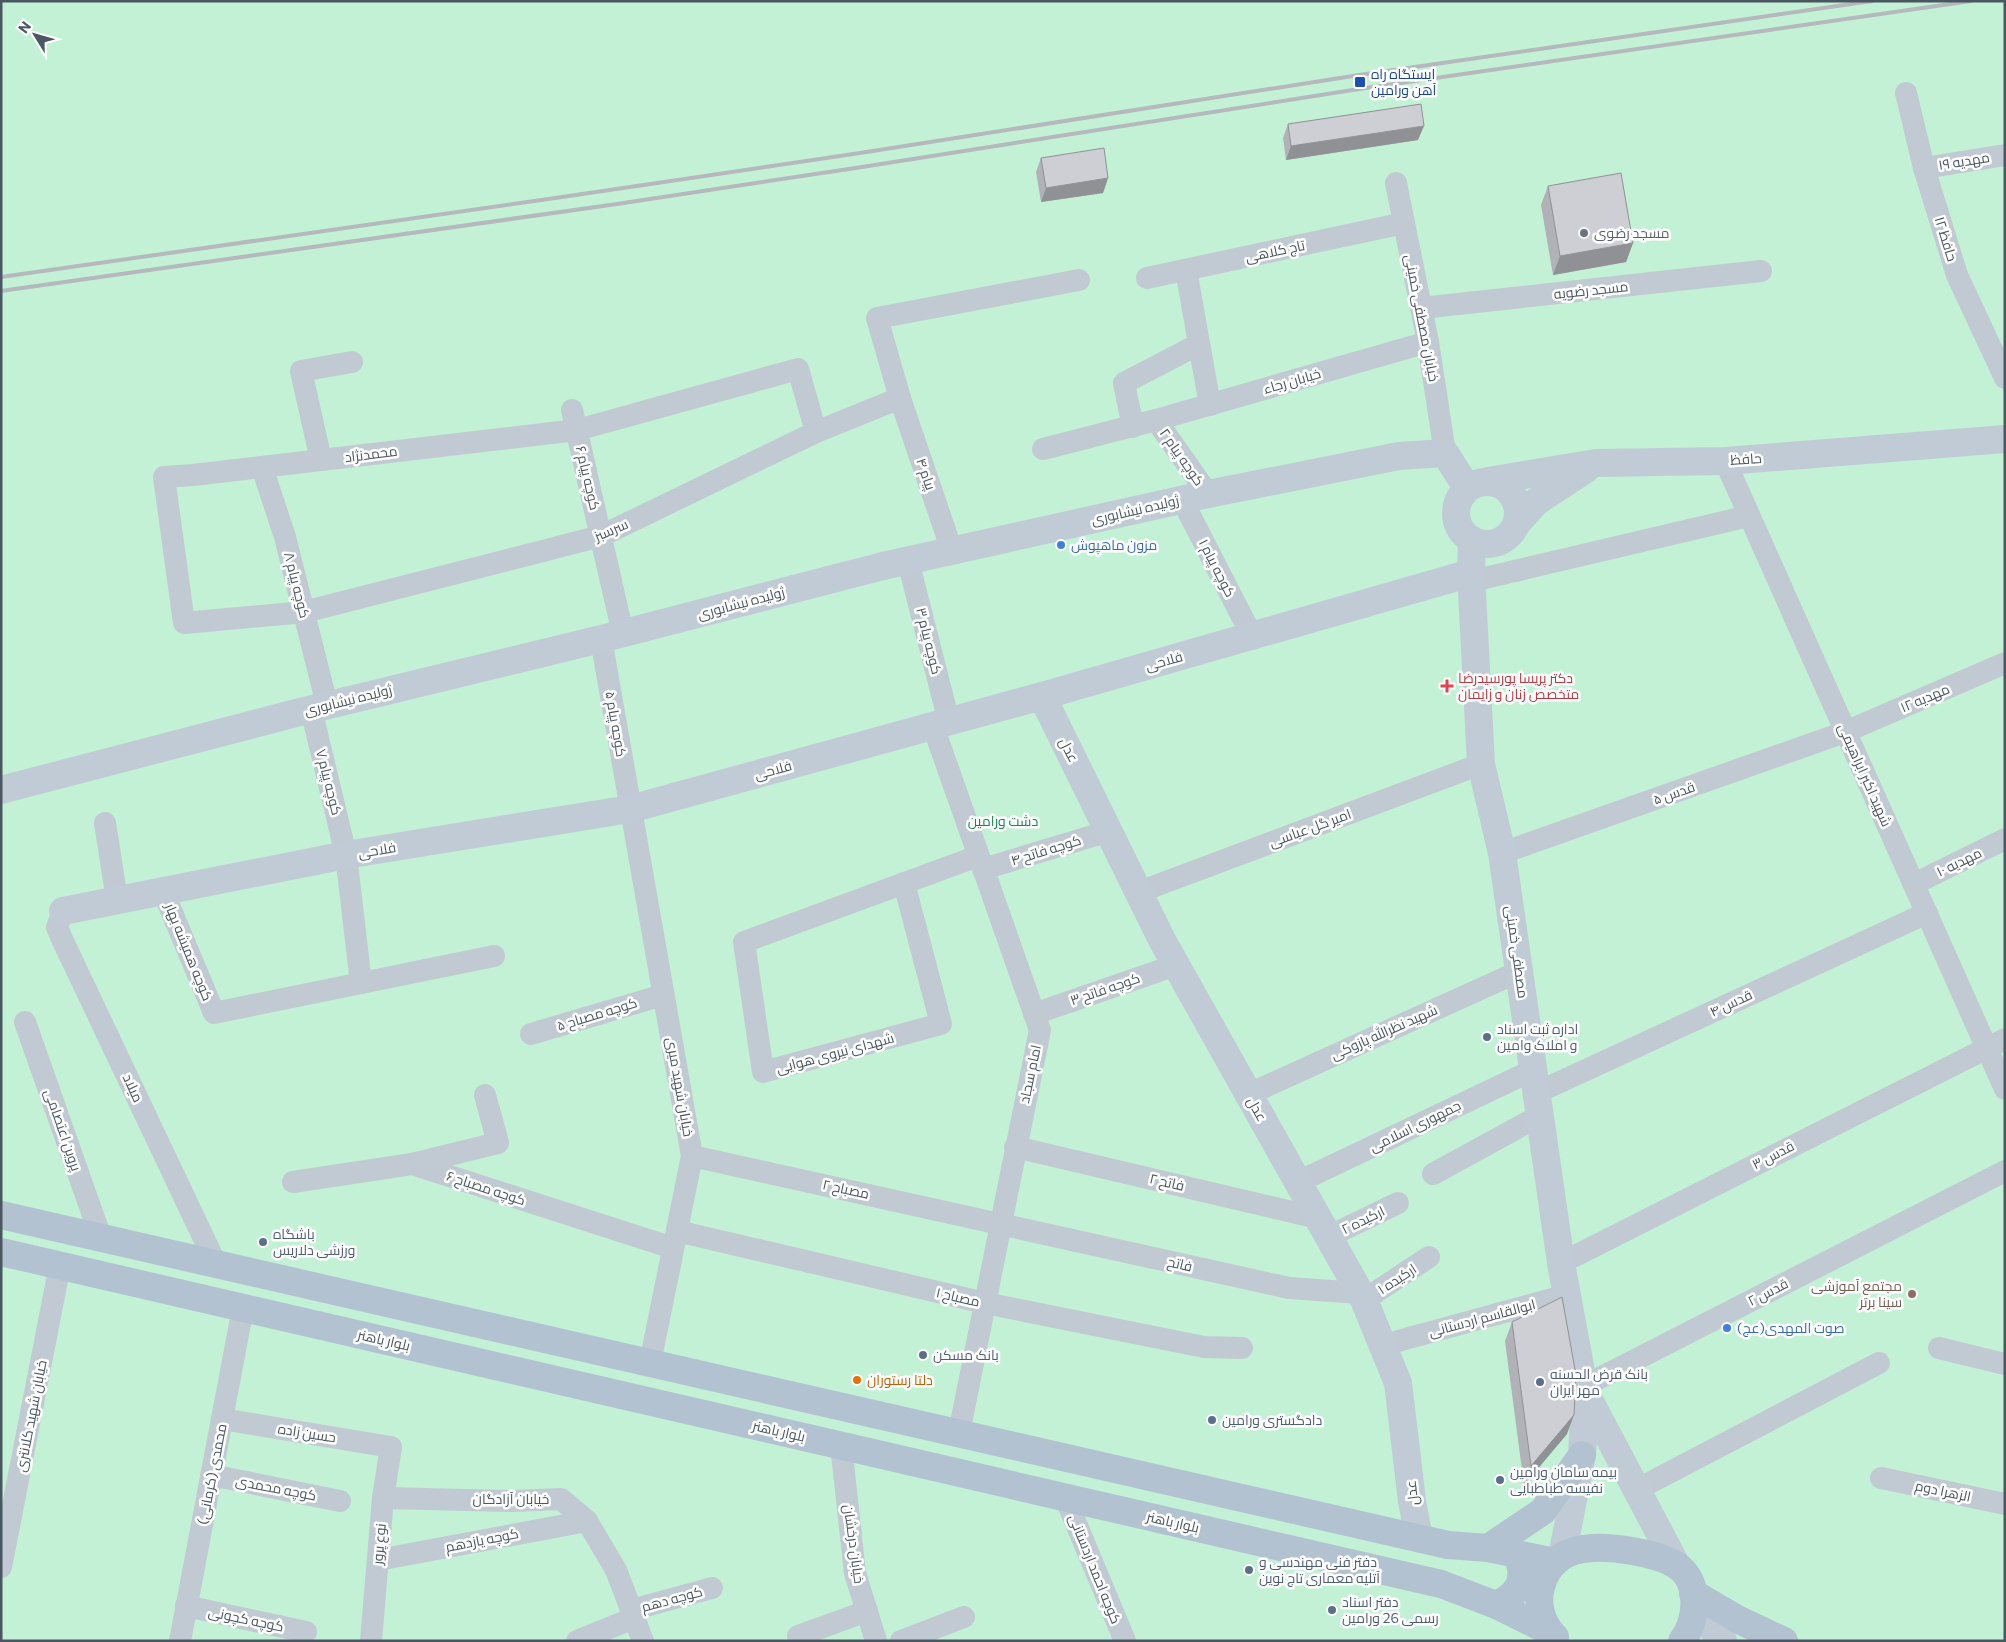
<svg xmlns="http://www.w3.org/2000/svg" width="2006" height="1642" font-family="Commissioner,Cairo,sans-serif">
  <rect width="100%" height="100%" fill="#f5f3f3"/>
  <rect fill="#c3f1d5" x="1" y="1" width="2004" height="1640"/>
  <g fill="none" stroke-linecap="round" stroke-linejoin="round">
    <g stroke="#c1cad2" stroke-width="22">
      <path d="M1906,93L1924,168L1957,275L2005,378"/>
      <path d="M1924,168L2005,155"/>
      <path d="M1396,183L1428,342L1445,453"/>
      <path d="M1186,270L1210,405"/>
      <path d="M1147,278L1404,223"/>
      <path d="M1421,308L1761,271"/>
      <path d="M572,410L623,634"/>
      <path d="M1156,420L1208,494"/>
      <path d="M1133,427L1124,383L1199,344"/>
      <path d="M816,432L798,369L577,430L193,475L164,477L184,623L304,612L601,536L816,432L900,398"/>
      <path d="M1043,449L1156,420L1428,342"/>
      <path d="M321,460L301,371L352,362"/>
      <path d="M1725,461L2005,1089"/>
      <path d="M262,467L285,537L327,705"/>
      <path d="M1182,500L1252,636"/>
      <path d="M952,551L900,398L877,318L1079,280"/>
      <path d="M908,561L949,722"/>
      <path d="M1472,581L1749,516"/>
      <path d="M601,639L692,1156L650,1363"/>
      <path d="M311,709L346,855L361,983"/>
      <path d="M933,726L1040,1030L959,1433"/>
      <path d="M105,823L117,900"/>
      <path d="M1502,853L1845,732L2005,663"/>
      <path d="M983,869L1109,831"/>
      <path d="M904,883L941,1024L763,1072L744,942L978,856"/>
      <path d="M1914,884L2005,839"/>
      <path d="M163,891L214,1013L494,956"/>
      <path d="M1139,892L1481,764"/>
      <path d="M63,911L57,927L62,939L216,1264"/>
      <path d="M1034,1014L1176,965"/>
      <path d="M25,1022L101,1238"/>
      <path d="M531,1034L663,995"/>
      <path d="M1536,1093L1927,913"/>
      <path d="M1249,1094L1520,971"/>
      <path d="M1015,1147L1318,1218"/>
      <path d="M692,1156L1289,1288L1360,1293"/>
      <path d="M412,1164L498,1143L485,1095"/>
      <path d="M1433,1174L1539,1116"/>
      <path d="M293,1182L412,1164L673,1248"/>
      <path d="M1298,1182L1533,1070"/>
      <path d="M677,1231L985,1303L1204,1347L1242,1348"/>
      <path d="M1328,1237L1398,1203"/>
      <path d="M1561,1263L2005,1039"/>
      <path d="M1364,1300L1429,1257"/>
      <path d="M1398,1341L1567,1295"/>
      <path d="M1939,1348L2005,1364"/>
      <path d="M1584,1386L2005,1171"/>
      <path d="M222,1419L391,1447L383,1498L371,1641"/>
      <path d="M841,1445L855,1573L876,1641"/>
      <path d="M211,1475L340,1501"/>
      <path d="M1881,1478L2005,1504"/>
      <path d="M1636,1490L1879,1363"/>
      <path d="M1065,1497L1125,1641"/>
      <path d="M383,1498L512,1501L561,1499L587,1521L616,1570L643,1641"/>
      <path d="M378,1560L587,1521"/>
      <path d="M1,1567L60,1265"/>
      <path d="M186,1606L306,1632"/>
      <path d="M631,1610L712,1588"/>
      <path d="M798,1636L867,1611"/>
      <path d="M180,1641L243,1308"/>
      <path d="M577,1641L634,1618"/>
      <path d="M901,1641L964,1617"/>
    </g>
    <g stroke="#c1cbd6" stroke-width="28">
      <path d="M1488,481L1596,463L1725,461L2005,439"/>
      <circle cx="1487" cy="513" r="31"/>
      <path d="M1517,523L1536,502L1586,469"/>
      <path d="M1472,540L1471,573L1481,764L1502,853L1561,1263L1585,1393L1582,1455L1562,1556"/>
      <path d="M1042,696L1162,940L1364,1300L1398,1383L1412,1501L1419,1538"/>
      <path d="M1,790L296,713L601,639L883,566L1208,494L1399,456L1445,453L1467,488"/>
      <path d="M63,911L346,855L630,809L1042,696L1471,573"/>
      <path d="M1586,1394L1677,1566"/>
      <path d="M1695,1609L1723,1641"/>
    </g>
    <g stroke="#b3c2d1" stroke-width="28">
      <path d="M1,1215L1448,1545L1488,1548L1555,1562"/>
      <path d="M1,1252L1441,1584L1496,1605L1549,1631"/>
      <path d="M1488,1548L1543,1511L1582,1455"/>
      <path d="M1693,1593L1739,1620L1784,1641"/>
      <path d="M1496,1605C1520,1594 1527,1579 1517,1554"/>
      <path d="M1555,1637C1543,1625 1537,1608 1540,1592C1548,1544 1594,1544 1632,1551C1647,1554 1663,1557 1676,1565C1701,1581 1698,1620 1682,1641"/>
    </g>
    <g stroke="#b5b8bd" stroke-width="4">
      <path d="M1,277L562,197L860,153L1359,75L1872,1"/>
      <path d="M1,291L617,204L862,167L1359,89L1971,1"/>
    </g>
  </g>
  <g fill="#b0b2b7">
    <path d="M1288,124L1418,140L1286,160L1283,138Z"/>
    <path d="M1041,158L1108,178L1103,193L1041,202L1036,172Z"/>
    <path d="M1548,186L1633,243L1626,262L1553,275L1541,205Z"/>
    <path d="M1512,1322L1567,1434L1524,1485L1505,1341Z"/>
  </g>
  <g fill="#909195">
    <path d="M1424,126L1418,140L1286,160L1291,146Z"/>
    <path d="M1108,178L1103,193L1041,202L1046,188Z"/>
    <path d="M1633,243L1626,262L1553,275L1560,256Z"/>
    <path d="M1574,1415L1567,1434L1524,1485L1531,1466Z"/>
  </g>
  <g fill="#cdcfd5" stroke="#909195">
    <path d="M1421,104L1424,126L1291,146L1288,124Z"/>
    <path d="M1104,148L1108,178L1046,188L1041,158Z"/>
    <path d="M1621,173L1633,243L1560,256L1548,186Z"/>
    <path d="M1562,1297L1576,1375L1574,1415L1531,1466L1512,1322Z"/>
  </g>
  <rect fill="#1a4fb4" stroke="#fff" stroke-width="2" x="1354" y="76" width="12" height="12" rx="2.5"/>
  <circle fill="#6b7280" stroke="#fff" stroke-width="2" cx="1584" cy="233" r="5"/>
  <g fill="#3f7fe0" stroke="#fff" stroke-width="2">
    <circle cx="1061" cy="545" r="5"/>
    <circle cx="1727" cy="1328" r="5"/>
  </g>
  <path fill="#e0444e" stroke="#fff" stroke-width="2" d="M1444.5 678.5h5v5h5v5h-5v5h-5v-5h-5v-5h5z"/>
  <g fill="#5c6f8a" stroke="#fff" stroke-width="2">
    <circle cx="1487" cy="1037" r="5"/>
    <circle cx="263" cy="1242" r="5"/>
    <circle cx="923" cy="1355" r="5"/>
    <circle cx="1540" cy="1382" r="5"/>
    <circle cx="1212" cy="1420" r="5"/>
    <circle cx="1500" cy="1480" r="5"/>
    <circle cx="1249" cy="1570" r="5"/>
    <circle cx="1332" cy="1610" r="5"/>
  </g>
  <circle fill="#8d6e63" stroke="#fff" stroke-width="2" cx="1912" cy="1294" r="5"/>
  <circle fill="#e8710a" stroke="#fff" stroke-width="2" cx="857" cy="1380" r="5"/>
  <g text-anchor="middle" stroke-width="5" stroke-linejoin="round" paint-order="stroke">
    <g font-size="14" fill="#164399" stroke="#fff" text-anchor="start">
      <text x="1371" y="79">ایستگاه راه<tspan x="1371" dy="16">آهن ورامین</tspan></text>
    </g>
    <g font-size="14" fill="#4a5661" stroke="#fff">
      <text transform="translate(1964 161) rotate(-9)" y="5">مهدیه ۱۹</text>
      <text transform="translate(1946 239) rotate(73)" y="5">حافظ ۱۲</text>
      <text transform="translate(1275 251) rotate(-12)" y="5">تاج کلاهی</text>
      <text transform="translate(1591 290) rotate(-6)" y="5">مسجد رضویه</text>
      <text transform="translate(1422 318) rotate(79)" y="5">خیابان مصطفی خمینی</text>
      <text transform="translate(1292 381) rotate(-16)" y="5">خیابان رجاء</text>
      <text transform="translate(371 454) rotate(-7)" y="5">محمدنژاد</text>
      <text transform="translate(1182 457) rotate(55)" y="5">کوچه پیام ۲</text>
      <text transform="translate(1746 459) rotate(-4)" y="5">حافظ</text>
      <text transform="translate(926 474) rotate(71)" y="5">پیام ۴</text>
      <text transform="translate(588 478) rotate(77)" y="5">کوچه پیام ۶</text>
      <text transform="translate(1135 510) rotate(-13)" y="5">ژولیده نیشابوری</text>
      <text transform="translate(611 530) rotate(-23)" y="5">سرسبز</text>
      <text transform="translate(1217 568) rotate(63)" y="5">کوچه پیام ۱</text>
      <text transform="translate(297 585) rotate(76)" y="5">کوچه پیام ۸</text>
      <text transform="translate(741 603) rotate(-15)" y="5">ژولیده نیشابوری</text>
      <text transform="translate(929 641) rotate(76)" y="5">کوچه پیام ۳</text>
      <text transform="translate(1164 661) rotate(-16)" y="5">فلاحی</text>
      <text transform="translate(1925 698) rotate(-23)" y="5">مهدیه ۱۲</text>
      <text transform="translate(348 700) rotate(-14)" y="5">ژولیده نیشابوری</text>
      <text transform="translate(616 724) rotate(80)" y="5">کوچه پیام ۵</text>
      <text transform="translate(1069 750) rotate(63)" y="5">عدل</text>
      <text transform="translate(773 770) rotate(-15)" y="5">فلاحی</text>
      <text transform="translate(1865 775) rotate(66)" y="5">شهید اکبر ابراهیمی</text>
      <text transform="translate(329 782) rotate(76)" y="5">کوچه پیام ۷</text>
      <text transform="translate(1674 793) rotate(-19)" y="5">قدس ۵</text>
      <text transform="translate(1310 828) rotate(-20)" y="5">امیر گل عباسی</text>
      <text transform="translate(377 850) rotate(-9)" y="5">فلاحی</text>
      <text transform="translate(1046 850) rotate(-17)" y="5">کوچه فاتح ۴</text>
      <text transform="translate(1959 862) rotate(-26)" y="5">مهدیه ۱۰</text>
      <text transform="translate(189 952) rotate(68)" y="5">کوچه همیشه بهار</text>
      <text transform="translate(1517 952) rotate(82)" y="5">مصطفی خمینی</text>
      <text transform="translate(1105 989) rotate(-19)" y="5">کوچه فاتح ۳</text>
      <text transform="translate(1731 1003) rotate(-25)" y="5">قدس ۴</text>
      <text transform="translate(597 1014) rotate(-17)" y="5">کوچه مصباح ۵</text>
      <text transform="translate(1384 1032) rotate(-24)" y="5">شهید نظرالله پازوکی</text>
      <text transform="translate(835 1053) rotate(-15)" y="5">شهدای نیروی هوایی</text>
      <text transform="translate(1030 1074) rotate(-78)" y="5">امام سجاد</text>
      <text transform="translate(680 1087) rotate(80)" y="5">خیابان شهید میری</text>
      <text transform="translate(133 1088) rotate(65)" y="5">میلاد</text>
      <text transform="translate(1257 1109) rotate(61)" y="5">عدل</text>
      <text transform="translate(1415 1126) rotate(-26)" y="5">جمهوری اسلامی</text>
      <text transform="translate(63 1130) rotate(71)" y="5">پروین اعتصامی</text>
      <text transform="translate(1773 1155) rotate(-27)" y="5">قدس ۳</text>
      <text transform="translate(1167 1182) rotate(13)" y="5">فاتح ۲</text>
      <text transform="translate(486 1188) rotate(18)" y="5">کوچه مصباح ۶</text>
      <text transform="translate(846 1189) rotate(12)" y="5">مصباح ۲</text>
      <text transform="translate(1363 1220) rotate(-26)" y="5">ارکیده ۲</text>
      <text transform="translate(1180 1264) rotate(13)" y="5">فاتح</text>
      <text transform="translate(1397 1279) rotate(-33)" y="5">ارکیده ۱</text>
      <text transform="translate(1768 1292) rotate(-27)" y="5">قدس ۲</text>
      <text transform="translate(958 1297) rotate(13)" y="5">مصباح ۱</text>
      <text transform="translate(1482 1318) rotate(-15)" y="5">ابوالقاسم اردستانی</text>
      <text transform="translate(384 1340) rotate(13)" y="5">بلوار باهنر</text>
      <text transform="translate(31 1416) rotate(-79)" y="5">خیابان شهید کلانتری</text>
      <text transform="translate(779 1431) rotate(13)" y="5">بلوار باهنر</text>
      <text transform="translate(307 1433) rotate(9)" y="5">حسین زاده</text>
      <text transform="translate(212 1474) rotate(-79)" y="5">محمدی (کرمانی)</text>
      <text transform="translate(276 1488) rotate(11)" y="5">کوچه محمدی</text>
      <text transform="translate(1943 1491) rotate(12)" y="5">الزهرا دوم</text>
      <text transform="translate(1412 1493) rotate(-97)" y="5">عدل</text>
      <text x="511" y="1504">خیابان آزادگان</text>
      <text transform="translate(1173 1522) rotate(13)" y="5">بلوار باهنر</text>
      <text transform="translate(482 1540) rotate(-11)" y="5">کوچه یازدهم</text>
      <text transform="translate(379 1544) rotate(-85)" y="5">نوع پرور</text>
      <text transform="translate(854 1544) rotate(82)" y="5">خیابان درخشان</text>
      <text transform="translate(1095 1569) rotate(68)" y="5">کوچه احمد اردستانی</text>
      <text transform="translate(672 1599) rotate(-15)" y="5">کوچه دهم</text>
      <text transform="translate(246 1619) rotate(12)" y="5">کوچه کچونی</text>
    </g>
    <g font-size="14" fill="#5b616d" stroke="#fff" text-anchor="start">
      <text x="1594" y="238">مسجد رضوی</text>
    </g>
    <g font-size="14" fill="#366cbe" stroke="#fff" text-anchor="start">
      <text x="1071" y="550">مزون ماهپوش</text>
      <text x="1737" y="1333">صوت المهدی(عج)</text>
    </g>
    <g font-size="14" fill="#be3a42" stroke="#fff" text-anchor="start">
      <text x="1458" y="683">دکتر پریسا پورسیدرضا<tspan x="1458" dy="16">متخصص زنان و زایمان</tspan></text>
    </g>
    <g font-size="14" fill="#17864f" stroke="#fff">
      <text x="1003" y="826">دشت ورامین</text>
    </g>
    <g font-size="14" fill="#4e5e75" stroke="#fff" text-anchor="start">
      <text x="1497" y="1034">اداره ثبت اسناد<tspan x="1497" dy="16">و املاک وامین</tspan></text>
      <text x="273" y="1239">باشگاه<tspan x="273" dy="16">ورزشی دلاریس</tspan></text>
      <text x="933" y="1360">بانک مسکن</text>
      <text x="1550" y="1379">بانک قرض الحسنه<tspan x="1550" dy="16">مهر ایران</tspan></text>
      <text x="1222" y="1425">دادگستری ورامین</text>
      <text x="1510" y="1477">بیمه سامان ورامین<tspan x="1510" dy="16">نفیسه طباطبایی</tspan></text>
      <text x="1259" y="1567">دفتر فنی مهندسی و<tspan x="1259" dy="16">آتلیه معماری تاج نوین</tspan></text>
      <text x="1342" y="1607">دفتر اسناد<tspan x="1342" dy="16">رسمی 26 ورامین</tspan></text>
    </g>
    <g font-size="14" fill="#785e54" stroke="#fff" text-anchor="end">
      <text x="1902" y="1291">مجتمع آموزشی<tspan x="1902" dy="16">سینا برتر</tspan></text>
    </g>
    <g font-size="14" fill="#c56008" stroke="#fff" text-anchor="start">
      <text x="867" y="1385">دلتا رستوران</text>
    </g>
  </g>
  <rect width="2006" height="1642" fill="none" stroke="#4a5661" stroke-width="5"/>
  <g transform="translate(35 35) rotate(307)" stroke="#ffffff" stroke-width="4" paint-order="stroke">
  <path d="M0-4L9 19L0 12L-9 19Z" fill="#4a5661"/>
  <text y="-8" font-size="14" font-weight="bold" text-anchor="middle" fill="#4a5661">N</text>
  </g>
</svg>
